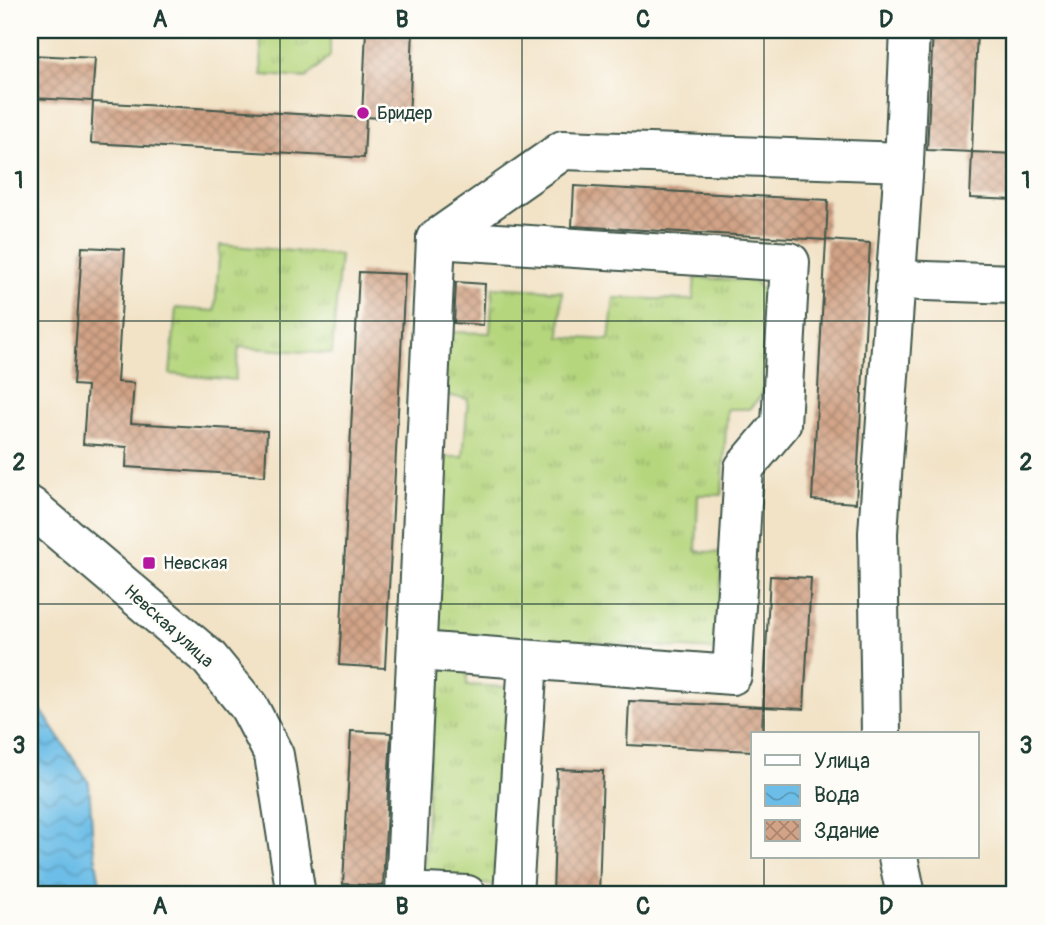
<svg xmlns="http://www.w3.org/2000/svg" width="1045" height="925" font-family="Pangolin,sans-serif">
  <defs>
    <pattern id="grass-tufts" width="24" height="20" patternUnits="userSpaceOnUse" patternTransform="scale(1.75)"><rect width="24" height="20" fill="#b5d67d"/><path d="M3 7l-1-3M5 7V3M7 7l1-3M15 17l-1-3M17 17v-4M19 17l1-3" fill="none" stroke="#93af67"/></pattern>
    <pattern id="water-waves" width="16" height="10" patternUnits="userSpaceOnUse" patternTransform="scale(1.75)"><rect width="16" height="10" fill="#6cbde7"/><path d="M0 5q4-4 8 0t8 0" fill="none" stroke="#589bbc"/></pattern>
    <pattern id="building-cross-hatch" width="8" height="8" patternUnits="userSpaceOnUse" patternTransform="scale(1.75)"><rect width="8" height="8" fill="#d2a386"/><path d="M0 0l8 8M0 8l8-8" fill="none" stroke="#aa866e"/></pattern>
  </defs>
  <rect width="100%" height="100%" fill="#fdfcf7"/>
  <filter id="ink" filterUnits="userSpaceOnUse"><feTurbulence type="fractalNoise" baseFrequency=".0143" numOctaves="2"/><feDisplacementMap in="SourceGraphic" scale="14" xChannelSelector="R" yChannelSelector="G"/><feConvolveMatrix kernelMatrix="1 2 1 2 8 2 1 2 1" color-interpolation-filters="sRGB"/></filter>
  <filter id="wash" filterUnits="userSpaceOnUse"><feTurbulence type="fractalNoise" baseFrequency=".00686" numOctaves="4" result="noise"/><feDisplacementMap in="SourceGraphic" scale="28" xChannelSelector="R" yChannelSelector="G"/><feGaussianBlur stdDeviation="1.57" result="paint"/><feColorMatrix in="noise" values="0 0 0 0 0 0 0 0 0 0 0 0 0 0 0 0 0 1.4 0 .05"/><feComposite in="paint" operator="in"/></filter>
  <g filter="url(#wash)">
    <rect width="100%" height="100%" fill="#f2e3c7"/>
    <g fill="url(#grass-tufts)" stroke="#6a8a58" stroke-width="2">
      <path d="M260,30H330V56L306,78L262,75Z"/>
      <path d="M220,245L340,255L332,354L239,347L235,380L170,374L176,308L215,311Z"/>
      <path d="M695,278L755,281L768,298L762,395L749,409H727L722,495H698L696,551L723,553L716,650L430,632L439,457H463L468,399L443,395L449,332L490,333L493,287L562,291L560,337L609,340L614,298L693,300Z"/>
      <path d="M467,664V685L508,687L499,885L424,881L433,669Z"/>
    </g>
    <path fill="url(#water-waves)" stroke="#467d8e" stroke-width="2" d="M30,693L89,783L93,843L102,895H30Z"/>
    <g id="blocks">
      <g fill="url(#building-cross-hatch)">
        <path d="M366,30H413L409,119L362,117Z"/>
        <path d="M933,30H977L972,152L927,150Z"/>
        <path d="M30,55L95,58L92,101L30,98Z"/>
        <path d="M93,102L366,118L364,158L91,143Z"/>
        <path d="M972,152L1015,154V200L970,198Z"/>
        <path d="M574,186L828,200L826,240L572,226Z"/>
        <path d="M826,240L870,243L856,503L812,500Z"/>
        <path d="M82,247L125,249L117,382L134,383L131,423L267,431L265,476L126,467L127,447L83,444L87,386L73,385Z"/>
        <path d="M359,272L405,274L385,668L339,665Z"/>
        <path d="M456,282L485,284L483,325L454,323Z"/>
        <path d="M770,576L811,578L804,709L763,707Z"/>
        <path d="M629,701L763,707L762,734H753V751L627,745Z"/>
        <path d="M351,731L391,733L383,886L343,884Z"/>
        <path d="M557,769L603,771L599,895H553Z"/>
      </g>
    </g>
  </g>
  <g filter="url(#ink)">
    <use href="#blocks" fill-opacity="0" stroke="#3f564a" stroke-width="2"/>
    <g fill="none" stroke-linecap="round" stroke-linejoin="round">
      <defs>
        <g id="minor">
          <path d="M436,239L405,892L467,895"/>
          <path d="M436,239L563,150L904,162"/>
          <path d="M896,280L1015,284"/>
          <path d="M30,506L209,658L249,707L274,755L296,895"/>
          <path d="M418,651L732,675L744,468L781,424L790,262L436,239"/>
          <path d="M881,734L878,533L904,162L910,30"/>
          <path d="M898,857L906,895"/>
          <path d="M513,895L528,660"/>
        </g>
      </defs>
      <use href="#minor" stroke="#3f564a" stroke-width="42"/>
      <path stroke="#3f564a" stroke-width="4.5" stroke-dasharray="5 5" stroke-linecap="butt" d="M85,34L90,30"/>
      <use href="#minor" stroke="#fff" stroke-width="38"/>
    </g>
  </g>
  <path fill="none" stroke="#1f3d34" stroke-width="2" stroke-opacity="0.55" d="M280,30V895M522,30V895M764,30V734M30,321H1015M30,604H1015M764,857V895"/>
  <g fill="#b5179e" stroke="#fdfcf7" stroke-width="2.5">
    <circle cx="363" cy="113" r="7"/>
    <rect x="142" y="556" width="14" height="14" rx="3.5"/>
  </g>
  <g text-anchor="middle" stroke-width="5" stroke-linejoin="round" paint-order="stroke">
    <g font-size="18" fill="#1f3d34" stroke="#fdfcf7" text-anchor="start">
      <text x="377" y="119">Бридер</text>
      <text x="163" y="569">Невская</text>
    </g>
    <g font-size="18" fill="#1f3d34" stroke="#fdfcf7">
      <text transform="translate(169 626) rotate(42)" y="6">Невская улица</text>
    </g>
  </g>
  <rect width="1045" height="925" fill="none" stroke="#fdfcf7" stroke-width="77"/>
  <rect x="751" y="732" width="228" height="126" fill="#fdfcf7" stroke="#a4b0a9" stroke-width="2"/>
  <rect x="765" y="755" width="35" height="10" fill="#ffffff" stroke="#a4b0a9" stroke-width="2"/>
  <text x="814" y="768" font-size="21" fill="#1f3d34">Улица</text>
  <rect x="765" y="785" width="35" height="21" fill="url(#water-waves)" stroke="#a4b0a9" stroke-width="2"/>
  <text x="814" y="802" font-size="21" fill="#1f3d34">Вода</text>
  <rect x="765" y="820" width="35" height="21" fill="url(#building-cross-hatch)" stroke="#a4b0a9" stroke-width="2"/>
  <text x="814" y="838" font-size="21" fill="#1f3d34">Здание</text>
  <rect x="38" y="38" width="968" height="848" fill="none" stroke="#1f3d34" stroke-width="2.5"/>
  <g font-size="23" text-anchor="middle" font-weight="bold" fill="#1f3d34">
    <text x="160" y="27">A</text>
    <text x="402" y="27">B</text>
    <text x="643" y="27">C</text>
    <text x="886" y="27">D</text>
    <text x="19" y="188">1</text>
    <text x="1026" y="188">1</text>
    <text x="19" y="470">2</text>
    <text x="1026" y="470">2</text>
    <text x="19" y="753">3</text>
    <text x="1026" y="753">3</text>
    <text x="160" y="914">A</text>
    <text x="402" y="914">B</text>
    <text x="643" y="914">C</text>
    <text x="886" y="914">D</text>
  </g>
</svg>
